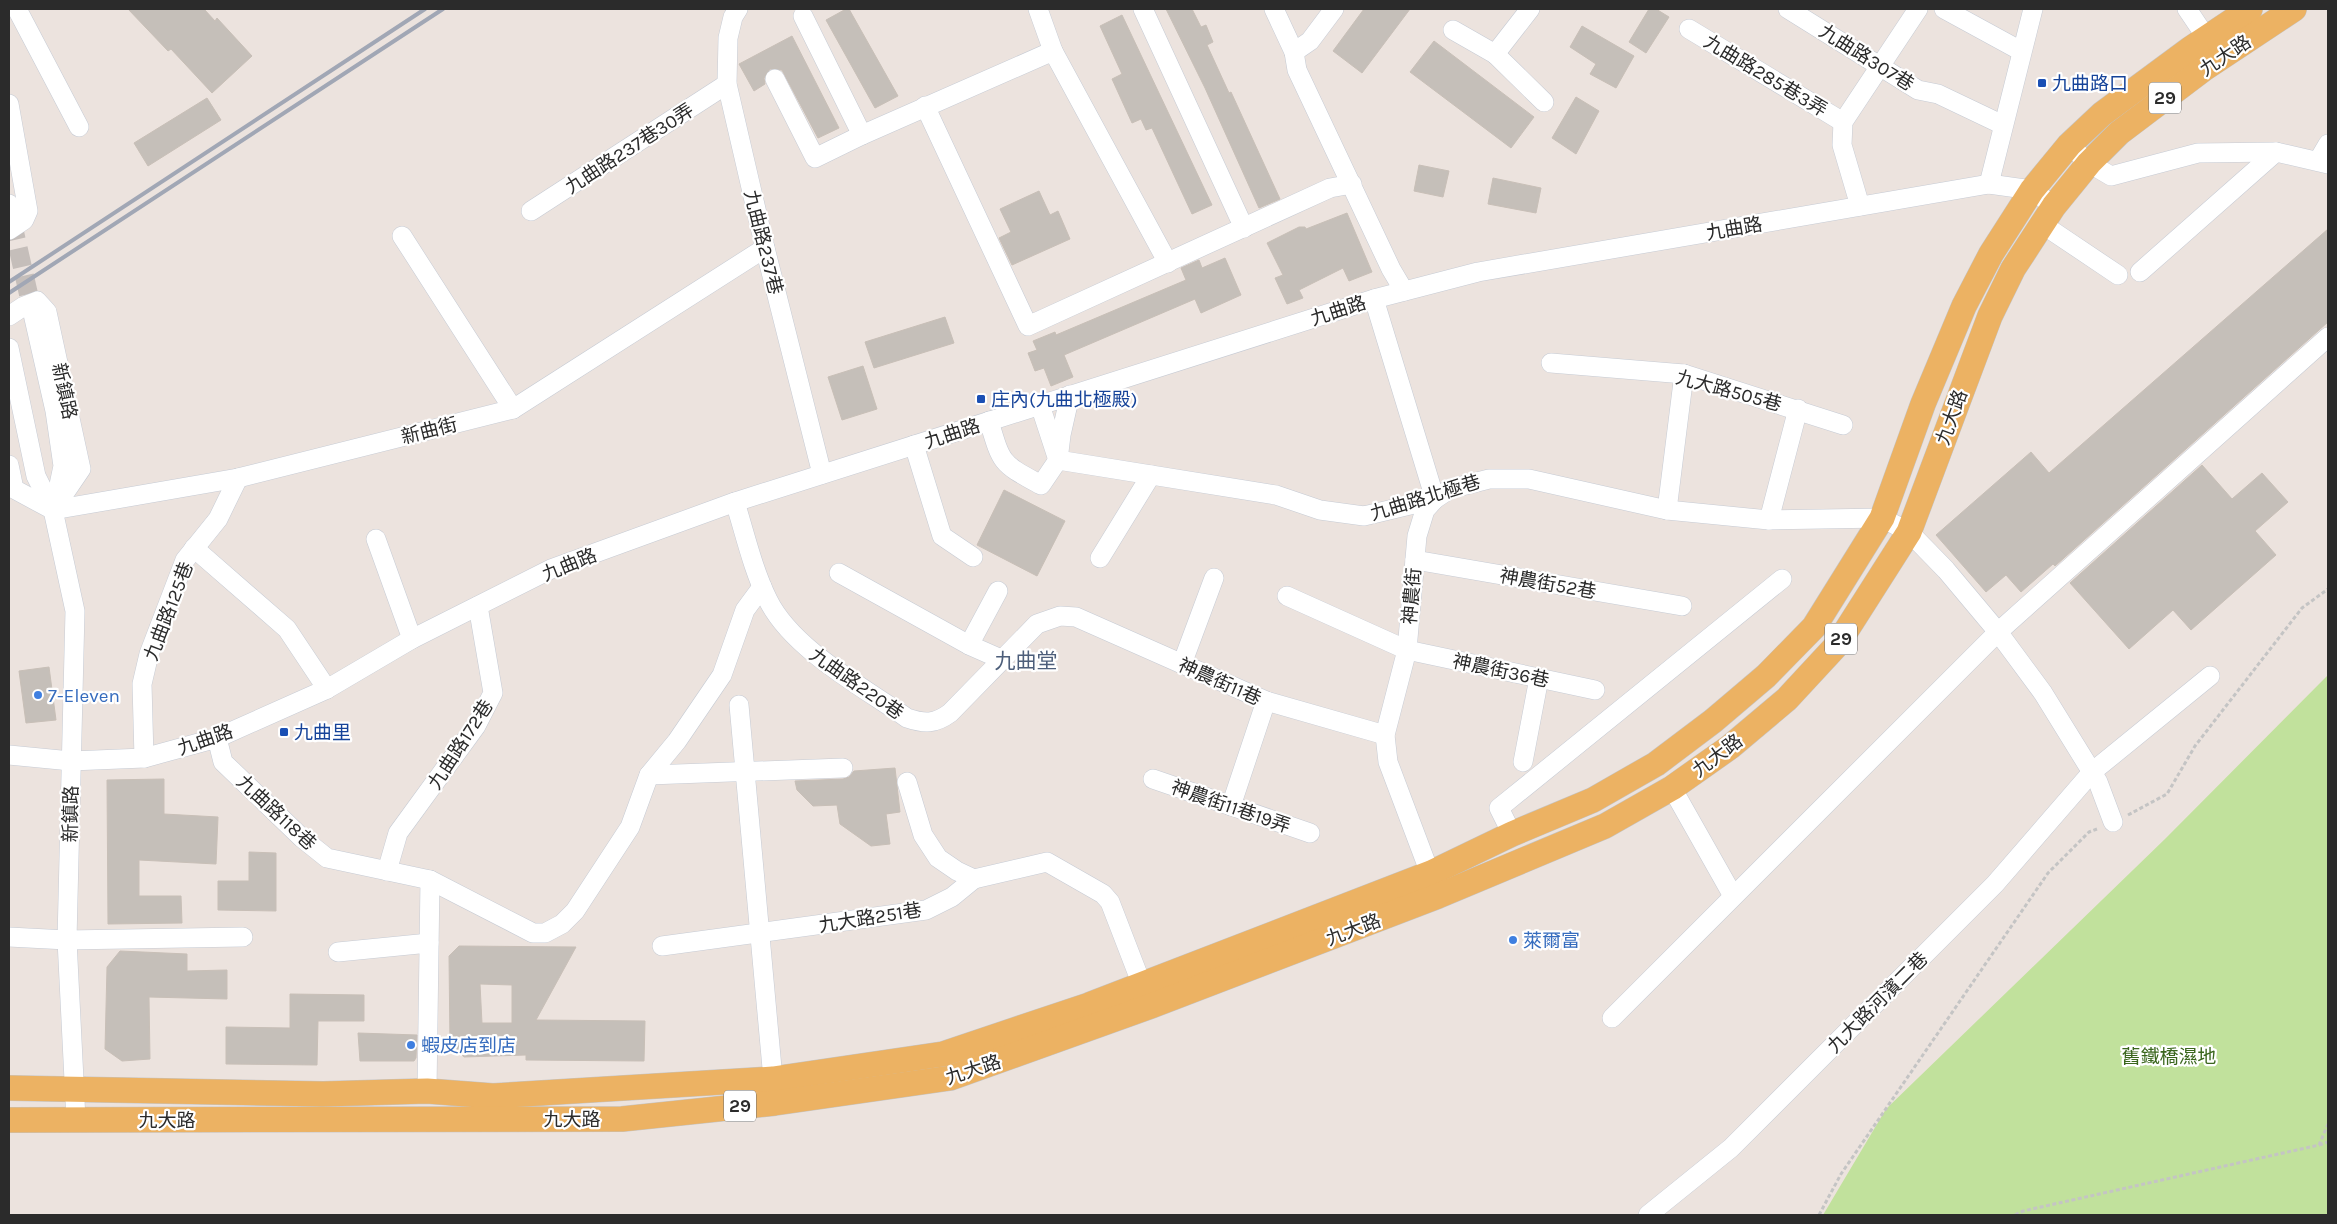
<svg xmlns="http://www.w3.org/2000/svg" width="2337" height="1224" font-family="Karla,'Noto Sans TC',sans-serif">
  <rect width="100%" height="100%" fill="#ece3de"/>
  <path fill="#c1e19c" d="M2328,675V1215H1823L1886,1109L2165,839Z"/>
  <g fill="#c5bfb9" stroke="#c8bfb7" fill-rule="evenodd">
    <path d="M128,9H204L215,21L217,18L252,56L212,93L171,49L168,51Z"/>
    <path d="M846,9H849L898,96L875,108L826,20Z"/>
    <path d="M1166,9H1192L1201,27L1206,25L1213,42L1207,45L1229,93L1231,92L1280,199L1259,208L1205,88Z"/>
    <path d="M1364,9H1410L1362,73L1333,51Z"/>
    <path d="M1649,9H1656L1669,17L1646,53L1629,42Z"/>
    <path d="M1122,15L1212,205L1192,214L1152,128L1146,130L1141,119L1132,123L1112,79L1122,74L1100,26Z"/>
    <path d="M1582,26L1634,56L1616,88L1590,74L1596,64L1570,47Z"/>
    <path d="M792,36L839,128L818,138L782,70L770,69L764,78L765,84L754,91L739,64Z"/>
    <path d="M1434,41L1534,117L1511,148L1410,72Z"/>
    <path d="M1576,97L1599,111L1576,154L1552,138Z"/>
    <path d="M207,98L221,120L148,166L134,143Z"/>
    <path d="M1419,165L1449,171L1443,197L1414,191Z"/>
    <path d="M1493,178L1541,188L1536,213L1488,204Z"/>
    <path d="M1039,191L1050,215L1058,211L1070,239L1012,265L999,238L1011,232L1000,209Z"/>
    <path d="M1347,213L1372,272L1349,281L1343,268L1299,290L1303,298L1287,304L1275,278L1283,275L1267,243L1299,227H1305L1306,229Z"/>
    <path d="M2328,229V322L2055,566L2053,564L2021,592L2006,575L1986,592L1936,535L2031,452L2049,473Z"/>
    <path d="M1225,258L1241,295L1201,313L1195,299L1064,355L1073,377L1051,386L1044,368L1035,371L1028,353L1037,350L1033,341L1055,332L1056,335L1186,280L1181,268L1199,260L1202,268Z"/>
    <path d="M945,317L954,343L874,368L865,342Z"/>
    <path d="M863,366L877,409L842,420L828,377Z"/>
    <path d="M2202,465L2232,499L2262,473L2288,502L2255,531L2276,555L2191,630L2173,610L2129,649L2070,583Z"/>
    <path d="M1004,490L1065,521L1037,576L977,545Z"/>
    <path d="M49,667L56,720L26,723L19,671Z"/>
    <path d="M895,768L900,812L886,814L890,844L871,846L840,824L837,805L813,806L797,790L795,781L843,779L849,777L854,771Z"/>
    <path d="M164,779V814L218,817L216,864L139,860V896H181L182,923L108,924L107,780Z"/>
    <path d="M249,852L276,853V911L218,910V881H249Z"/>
    <path d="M459,946L576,947L536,1020L645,1021L644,1061L526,1060V1055L464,1057L450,1044L449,956ZM480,984L512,985V1023H482Z"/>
    <path d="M120,951L187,954V971L227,970V999L149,997L150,1059L122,1061L105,1049L107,967Z"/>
    <path d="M290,994L364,995V1021H318L317,1065L226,1064V1027L290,1028Z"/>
    <path d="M358,1033L417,1035L416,1058L414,1061H360Z"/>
  </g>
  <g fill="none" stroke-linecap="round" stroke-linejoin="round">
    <path stroke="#c5beba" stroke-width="19" stroke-dasharray="19 9" stroke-linecap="butt" d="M12,221L33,314"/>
    <defs>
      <g id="minor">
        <path d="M17,9L79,127"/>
        <path d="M738,9L733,17L728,38L727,84L765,248L822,474"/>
        <path d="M1038,9L1053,51"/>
        <path d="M1143,9L1244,228"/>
        <path d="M1274,9L1294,52L1297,70L1391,269L1404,291"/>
        <path d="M1788,9L1918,90L1938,94L2003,125"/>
        <path d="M1944,9L2021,51"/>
        <path d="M2187,9L2214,49"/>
        <path d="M803,16L862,135L1053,51L1168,263"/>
        <path d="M1689,29L1843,122"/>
        <path d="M1453,30L1495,54L1530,9"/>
        <path d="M1294,52L1310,41L1334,9"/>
        <path d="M1495,54L1544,102"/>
        <path d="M775,79L815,158L862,135"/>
        <path d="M9,104L28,211L24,220L9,230"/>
        <path d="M925,106L1028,326L1330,188L1352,184"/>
        <path d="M2069,145L2089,163L2111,176L2198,153L2276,152L2328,164"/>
        <path d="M2318,161L2328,144"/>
        <path d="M1989,184L2033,9"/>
        <path d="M9,204L12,221"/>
        <path d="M1860,206L1842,145L1843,122L1918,9"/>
        <path d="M531,211L727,84"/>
        <path d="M2042,224L2118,275"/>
        <path d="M402,236L513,409"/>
        <path d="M2140,272L2276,152"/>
        <path d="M1374,299L1435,499L1425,510L1417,536L1407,650L1385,735L1388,762L1434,884"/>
        <path d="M33,314L55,411L63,466L56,499"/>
        <path d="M9,316L24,306L37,301L47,312L81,469L53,510"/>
        <path d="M9,348L36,476L53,510L75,611L67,940L76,1120"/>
        <path d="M1551,363L1684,374L1843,425"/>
        <path d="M1040,405L1058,460L1276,495L1320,510L1364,516L1435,499L1450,489L1489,479H1529L1667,510L1769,520L1882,518L1909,532L1946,570L1998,632L2043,693L2098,782L2113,822"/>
        <path d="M989,421C1002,465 1001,463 1041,485L1058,460L1061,435L1070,395"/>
        <path d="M914,445L942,536L973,557"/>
        <path d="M9,465L14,489L53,510"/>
        <path d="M735,502C745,534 753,570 768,600C792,649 863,687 907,718C925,724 935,724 950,713L1037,624L1060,616L1076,617L1266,701L1385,735"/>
        <path d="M53,510L238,478L513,409L765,248"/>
        <path d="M1667,510L1684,374"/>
        <path d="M1769,520L1798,409"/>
        <path d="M376,539L412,639"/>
        <path d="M194,548L287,629L327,689"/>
        <path d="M1100,558L1151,475"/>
        <path d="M1415,560L1682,606"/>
        <path d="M839,573L969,645L1003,660"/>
        <path d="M1287,596L1407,650L1595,690"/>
        <path d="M969,645L998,591"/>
        <path d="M1182,664L1214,578"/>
        <path d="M739,705L773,1079"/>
        <path d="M217,738L223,762L302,838L327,858L430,880L533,933H545L562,924L575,911L630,827L649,775L677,741L722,675L745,610L762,587"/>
        <path d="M9,755L71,761L144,758L217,738L327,689L412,639L551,569L735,502L1374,299L1478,272L1989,184L2032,190L2054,206"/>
        <path d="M144,758L142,684L149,654L185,560L218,519L238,478"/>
        <path d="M1523,762L1539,678"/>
        <path d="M649,775L843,768"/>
        <path d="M1153,779L1310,833"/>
        <path d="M907,782L923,835L938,858L957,871L974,879L1047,862L1103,894L1110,902L1142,985"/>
        <path d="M1672,788L1733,896"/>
        <path d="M1231,806L1266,701"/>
        <path d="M1512,834L1499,808L1782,579"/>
        <path d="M387,871L398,833L476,726L493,693L478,606"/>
        <path d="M9,937L67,940L243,937"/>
        <path d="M662,946L926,910L952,897L974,879"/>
        <path d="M338,952L429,943"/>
        <path d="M1612,1018L1998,632L2328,337"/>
        <path d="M427,1091L430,880"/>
        <path d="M1648,1215L1731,1148L1995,884L2092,772L2210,676"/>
      </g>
      <g id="major">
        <path d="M9,1088L323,1094L427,1091L493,1096L773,1079L943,1054L1089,1005L1431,873L1512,834L1593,800L1656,764L1713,721L1766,676L1814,627L1882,518L1923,404L1964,306L1991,254L2032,190L2069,145L2102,114L2190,49L2250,9"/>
        <path d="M9,1120L622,1119L775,1103L950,1078L1151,1006L1438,896L1605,826L1672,788L1730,747L1787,699L1837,645L1909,532L1990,316L2013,269L2054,206L2089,163L2119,133L2205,68L2294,9"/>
      </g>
    </defs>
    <use href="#minor" stroke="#c6cbd4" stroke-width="20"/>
    <use href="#major" stroke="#c4c4c4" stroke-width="26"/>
    <g stroke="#c4c4c4" stroke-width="3" stroke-dasharray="4 2.5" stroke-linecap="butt">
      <path d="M2128,815L2167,794L2195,746L2302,608L2328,589"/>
      <path d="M2319,1145L2328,1142"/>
      <path d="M1819,1215L1841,1174L2048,873L2089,832L2097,829"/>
      <path d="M2015,1215L2023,1211L2319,1145L2328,1124"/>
    </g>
    <use href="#minor" stroke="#fff" stroke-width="19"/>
    <use href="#major" stroke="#ecb263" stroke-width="25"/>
    <g stroke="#a1a7b5" stroke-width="4">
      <path d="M9,282L425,9"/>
      <path d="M9,293L443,9"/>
    </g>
  </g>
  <g fill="#1a4fb4" stroke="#fff" stroke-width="2">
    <rect x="2037" y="78" width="10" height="10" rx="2.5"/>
    <rect x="976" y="394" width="10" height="10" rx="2.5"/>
    <rect x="279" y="727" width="10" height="10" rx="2.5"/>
  </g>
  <g fill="#3f7fe0" stroke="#fff" stroke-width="2">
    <circle cx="38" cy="695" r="5"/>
    <circle cx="1513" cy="940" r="5"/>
    <circle cx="411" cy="1045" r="5"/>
  </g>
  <g text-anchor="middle" stroke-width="4.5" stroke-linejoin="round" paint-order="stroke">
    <g fill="#fff" stroke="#6b6b6b" stroke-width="1">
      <rect x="2149" y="82.5" width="32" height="31" rx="4"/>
      <rect x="1825" y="623.5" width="32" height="31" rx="4"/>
      <rect x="724" y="1090.5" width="32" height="31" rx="4"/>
    </g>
    <g font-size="18" font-weight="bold" fill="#2b2b2b">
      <text x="2165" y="104">29</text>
      <text x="1841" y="645">29</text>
      <text x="740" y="1112">29</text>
    </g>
    <g font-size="19" fill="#2b2b2b" stroke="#fff">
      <text transform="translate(2225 55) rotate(-34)" y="7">九大路</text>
      <text transform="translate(1867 57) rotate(32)" y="7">九曲路307巷</text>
      <text transform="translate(1766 75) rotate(31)" y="7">九曲路285巷3弄</text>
      <text transform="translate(629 148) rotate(-33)" y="7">九曲路237巷30弄</text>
      <text transform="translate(1734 228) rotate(-10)" y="7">九曲路</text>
      <text transform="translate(764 242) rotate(76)" y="7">九曲路237巷</text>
      <text transform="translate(1338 310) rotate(-18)" y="7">九曲路</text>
      <text transform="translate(1729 390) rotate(15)" y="7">九大路505巷</text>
      <text transform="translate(65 391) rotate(78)" y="7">新鎮路</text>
      <text transform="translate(1951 417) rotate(-70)" y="7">九大路</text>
      <text transform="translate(429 430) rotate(-14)" y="7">新曲街</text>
      <text transform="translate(952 433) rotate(-18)" y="7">九曲路</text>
      <text transform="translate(1425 497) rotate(-17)" y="7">九曲路北極巷</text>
      <text transform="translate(569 564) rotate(-22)" y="7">九曲路</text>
      <text transform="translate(1548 583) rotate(10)" y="7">神農街52巷</text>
      <text transform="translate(1411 596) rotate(-85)" y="7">神農街</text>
      <text transform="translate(168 611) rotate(-69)" y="7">九曲路125巷</text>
      <text transform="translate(1501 670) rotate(12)" y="7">神農街36巷</text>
      <text transform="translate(1220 681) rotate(24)" y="7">神農街11巷</text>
      <text transform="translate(857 683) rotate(35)" y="7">九曲路220巷</text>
      <text transform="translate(205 739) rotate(-19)" y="7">九曲路</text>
      <text transform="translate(460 744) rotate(-57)" y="7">九曲路172巷</text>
      <text transform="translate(1717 755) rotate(-37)" y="7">九大路</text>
      <text transform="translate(1231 806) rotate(19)" y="7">神農街11巷19弄</text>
      <text transform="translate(277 812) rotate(43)" y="7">九曲路118巷</text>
      <text transform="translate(70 814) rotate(-89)" y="7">新鎮路</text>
      <text transform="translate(870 917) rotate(-9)" y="7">九大路251巷</text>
      <text transform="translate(1353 929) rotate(-21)" y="7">九大路</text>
      <text transform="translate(1877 1002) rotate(-45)" y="7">九大路河濱二巷</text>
      <text transform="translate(973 1069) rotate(-18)" y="7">九大路</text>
      <text x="572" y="1126">九大路</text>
      <text x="167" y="1127">九大路</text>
    </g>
    <g font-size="19" fill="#164399" stroke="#fff" text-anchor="start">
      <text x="2052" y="90">九曲路口</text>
      <text x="991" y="406">庄內(九曲北極殿)</text>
      <text x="294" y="739">九曲里</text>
    </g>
    <g font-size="19" fill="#366cbe" stroke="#fff" text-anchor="start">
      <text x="48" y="702">7-Eleven</text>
      <text x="1523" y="947">萊爾富</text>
      <text x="421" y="1052">蝦皮店到店</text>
    </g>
    <g font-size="19" fill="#3a661d" stroke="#fff">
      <text x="2169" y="1063">舊鐵橋濕地</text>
    </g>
    <g font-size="21" fill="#4d5e7a" stroke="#fff">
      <text x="1026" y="668">九曲堂</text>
    </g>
  </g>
  <rect width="2337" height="1224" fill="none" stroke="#2b2b2b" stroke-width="20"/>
</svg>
